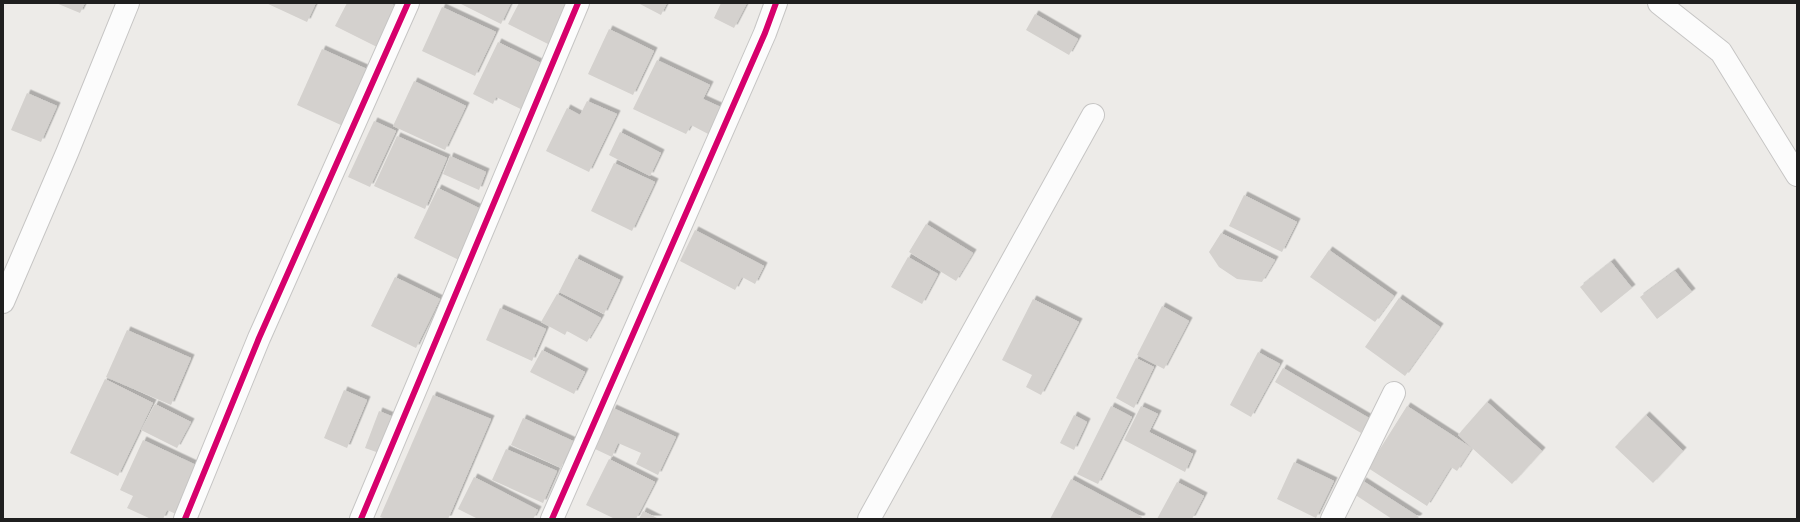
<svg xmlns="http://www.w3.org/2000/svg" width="1800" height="522" font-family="'Exo 2',sans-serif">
  <defs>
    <filter id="shadow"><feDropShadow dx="3.5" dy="-3.5" stdDeviation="0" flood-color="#0004"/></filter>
  </defs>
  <rect width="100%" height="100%" fill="#edebe8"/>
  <g fill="#d4d1ce" filter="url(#shadow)">
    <path d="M56,3H85L80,13Z"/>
    <path d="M266,3H316L307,22Z"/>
    <path d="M347,3H390L397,7L377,47L335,26Z"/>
    <path d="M459,3H511L501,24Z"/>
    <path d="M519,3H568L552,46L508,24Z"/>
    <path d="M638,3H667L661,15Z"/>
    <path d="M721,3H747L734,28L714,18Z"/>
    <path d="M442,7L496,32L475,76L422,51Z"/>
    <path d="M1035,14L1078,39L1069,55L1026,30Z"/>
    <path d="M609,29L654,51L633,95L588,74Z"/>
    <path d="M498,42L549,67L527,112L496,97L493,104L473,94Z"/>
    <path d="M322,49L369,70L343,126L297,105Z"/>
    <path d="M657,60L710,85L703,99L725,109L712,136L691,125L686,134L633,109Z"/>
    <path d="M414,81L466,106L445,150L393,126Z"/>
    <path d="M27,93L57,106L41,142L11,130Z"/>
    <path d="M587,101L617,114L589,172L546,151L567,108L580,115Z"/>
    <path d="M374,121L396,131L370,187L348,177Z"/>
    <path d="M620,132L661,153L650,176L609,155Z"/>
    <path d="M397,136L447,158L425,209L374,186Z"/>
    <path d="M450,156L486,172L479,190L443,174Z"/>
    <path d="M614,163L655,182L632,231L591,211Z"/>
    <path d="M438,188L487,212L463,262L414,238Z"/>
    <path d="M1244,195L1297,222L1282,252L1229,226Z"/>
    <path d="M926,224L973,253L956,281L909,252Z"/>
    <path d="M695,230L764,266L755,284L742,277L735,290L680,261Z"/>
    <path d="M1221,233L1275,260L1262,282L1237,279L1219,267L1209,252Z"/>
    <path d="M1329,250L1394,296L1375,322L1310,277Z"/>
    <path d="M908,257L938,274L922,304L891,287Z"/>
    <path d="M576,258L620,280L604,314L559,292Z"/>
    <path d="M1611,262L1632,288L1601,313L1580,287Z"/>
    <path d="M1675,271L1692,292L1657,319L1640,297Z"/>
    <path d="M395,277L440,299L416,348L371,326Z"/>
    <path d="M557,294L601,318L587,342L567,331L565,335L541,322Z"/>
    <path d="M1399,298L1440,327L1405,376L1365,347Z"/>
    <path d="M1033,299L1079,322L1041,395L1026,387L1032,375L1002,360Z"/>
    <path d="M1162,306L1189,321L1164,369L1137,355Z"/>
    <path d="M500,308L546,329L532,361L486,340Z"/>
    <path d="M127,330L191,358L171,405L106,377Z"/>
    <path d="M542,350L585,372L574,394L530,372Z"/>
    <path d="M1258,352L1280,364L1251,417L1230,405Z"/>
    <path d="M1136,358L1154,367L1134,408L1116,398Z"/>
    <path d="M1283,368L1369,418L1361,433L1275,382Z"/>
    <path d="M105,379L153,403L118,476L70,453Z"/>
    <path d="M344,390L367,400L347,448L324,438Z"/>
    <path d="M433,395L491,419L448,519H386L380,517Z"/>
    <path d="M1487,402L1542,451L1512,484L1472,448L1457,471L1451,467L1427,506L1368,468L1407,406L1472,448L1458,435Z"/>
    <path d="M155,404L191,422L177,448L141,430Z"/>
    <path d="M1111,406L1132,417L1098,484L1077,474Z"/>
    <path d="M1141,406L1158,414L1149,432L1193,454L1185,472L1124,440Z"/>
    <path d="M613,408L676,437L658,475L636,464L641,453L618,443L612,457L595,449Z"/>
    <path d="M379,411L396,418L382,454L365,448Z"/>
    <path d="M1074,415L1087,422L1074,450L1060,443Z"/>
    <path d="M1646,415L1683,451L1653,483L1615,447Z"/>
    <path d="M523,418L573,441L561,468L511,445Z"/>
    <path d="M143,440L198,466L176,514L167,510L163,519H151L127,508L133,496L120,490Z"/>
    <path d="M506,449L557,471L543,503L492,480Z"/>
    <path d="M609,459L655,482L636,519H615L586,505Z"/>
    <path d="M1294,462L1334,481L1316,518L1277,499Z"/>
    <path d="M474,477L538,510L533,519H478L458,509Z"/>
    <path d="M1071,479L1142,517L1141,519H1050Z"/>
    <path d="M1363,481L1419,517L1417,519H1392L1354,494Z"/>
    <path d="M1177,482L1204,496L1192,519H1157Z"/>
    <path d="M643,511L659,519H639Z"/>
  </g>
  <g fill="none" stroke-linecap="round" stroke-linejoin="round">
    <defs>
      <g id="minor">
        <path d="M1659,3L1721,52L1797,175"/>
        <path d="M3,302L67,153L128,3"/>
        <path d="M185,519L259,338L408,3"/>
        <path d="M361,519L578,3"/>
        <path d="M552,519L765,33L776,3"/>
        <path d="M869,519L1093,115"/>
        <path d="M1332,519L1394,393"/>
      </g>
    </defs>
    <use href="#minor" stroke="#c6c5c4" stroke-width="24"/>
    <use href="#minor" stroke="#fcfcfc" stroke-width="22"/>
    <defs>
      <g id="cycleway">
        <path d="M185,519L259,338L408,3"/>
        <path d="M361,519L578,3"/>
        <path d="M552,519L765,33L776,3"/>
      </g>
    </defs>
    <use href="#cycleway" stroke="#fff" stroke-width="8"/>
    <use href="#cycleway" stroke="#d6006c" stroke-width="6"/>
  </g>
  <rect width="1800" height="522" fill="none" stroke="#1f1f1f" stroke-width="8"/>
</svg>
